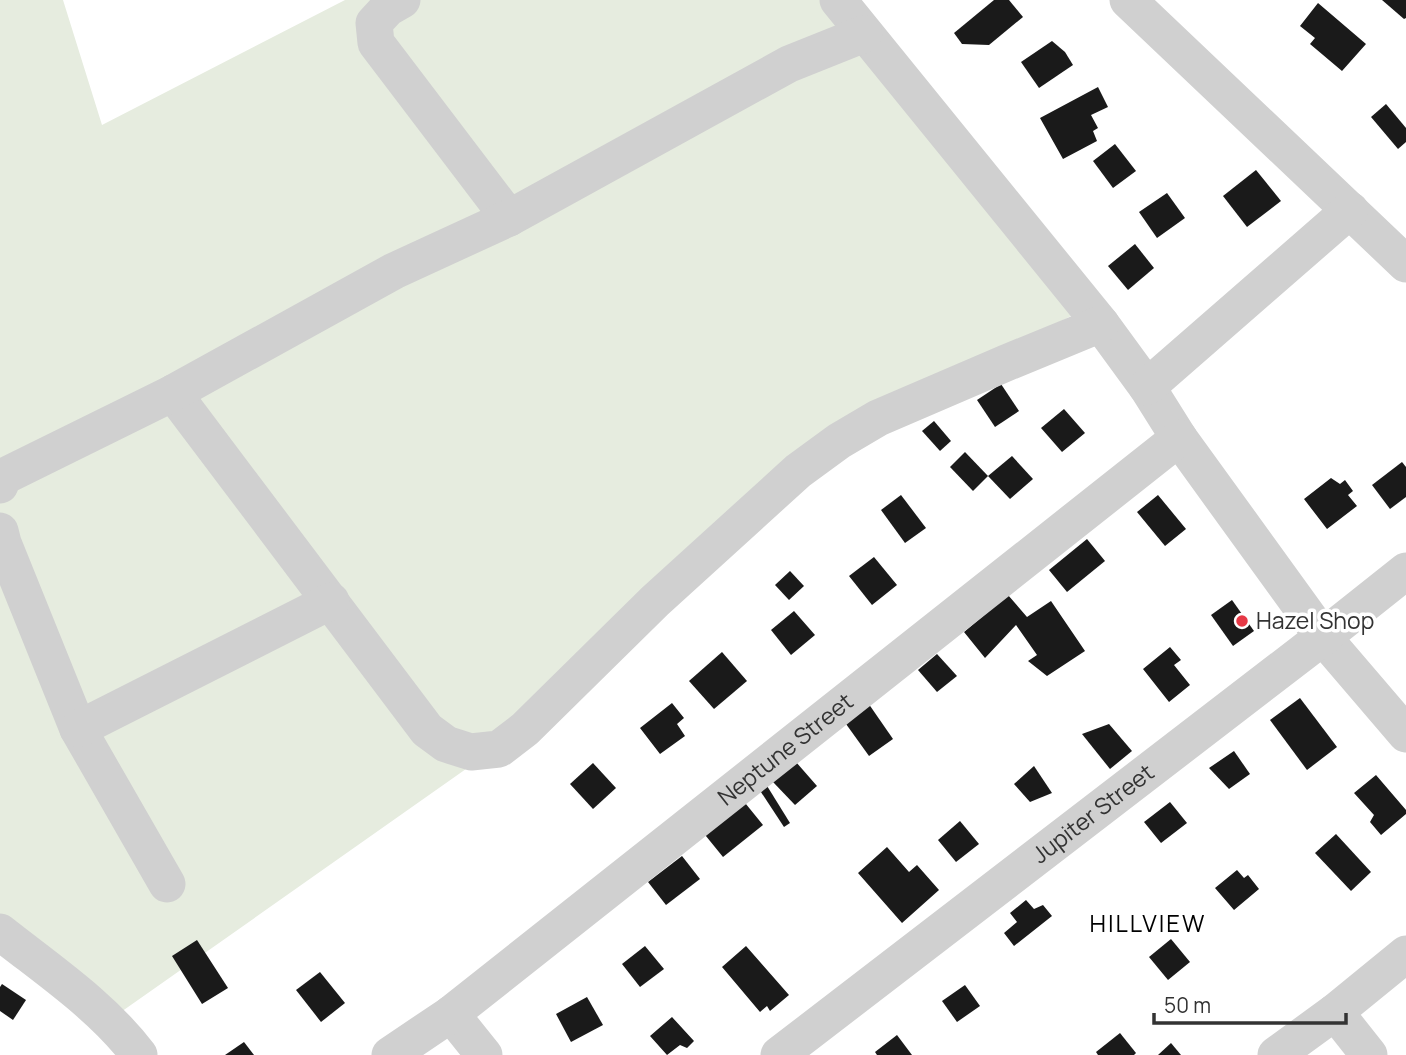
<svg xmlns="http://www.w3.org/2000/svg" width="1406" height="1055" font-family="Manrope,sans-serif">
  <rect width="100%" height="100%" fill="#fff"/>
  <path fill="#e6ecdf" d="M0,0H63L102,125L345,0H825L1073,315L805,451L483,757L111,1019L0,918Z"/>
  <g fill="#1a1a1a">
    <path d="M994,0H1009L1023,17L989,45L962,44L954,33Z"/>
    <path d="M1382,0H1406V18L1404,19Z"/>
    <path d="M1318,3L1366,44L1342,71L1310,44L1315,38L1300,26Z"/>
    <path d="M1052,41L1065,52L1073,65L1039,88L1021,62Z"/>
    <path d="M1098,87L1108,107L1091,115L1098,128L1093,131L1097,141L1063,159L1040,118Z"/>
    <path d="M1386,104L1406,128V142L1398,149L1371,117Z"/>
    <path d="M1115,144L1136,171L1113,188L1093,161Z"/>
    <path d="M1256,170L1281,201L1247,227L1223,196Z"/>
    <path d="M1167,193L1185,218L1157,238L1139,212Z"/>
    <path d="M1135,244L1154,268L1128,290L1108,266Z"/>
    <path d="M1001,384L1019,411L995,427L977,400Z"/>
    <path d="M1064,409L1085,433L1062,452L1041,428Z"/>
    <path d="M934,421L951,441L940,451L922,431Z"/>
    <path d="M965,452L988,476L973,491L950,467Z"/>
    <path d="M1012,456L1033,479L1010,499L988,476Z"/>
    <path d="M1402,462L1406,467V497L1390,509L1372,485Z"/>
    <path d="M1331,478L1340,484L1345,480L1353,491L1348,495L1357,506L1327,529L1304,499Z"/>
    <path d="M901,495L926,528L905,543L881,510Z"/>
    <path d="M1158,495L1186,529L1165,546L1137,512Z"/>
    <path d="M1087,539L1105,561L1067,592L1049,570Z"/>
    <path d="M874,557L897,585L872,605L849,576Z"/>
    <path d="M790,571L804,586L789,600L775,585Z"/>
    <path d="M1008,595L1027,617L1051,601L1085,651L1047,676L1028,661L1037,655L1016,625L985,658L964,632Z"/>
    <path d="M1232,600L1254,631L1233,646L1211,615Z"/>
    <path d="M794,611L815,635L791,655L771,630Z"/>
    <path d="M1170,647L1181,660L1174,665L1190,685L1169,702L1143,669Z"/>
    <path d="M722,652L747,681L714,709L689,681Z"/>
    <path d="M937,654L957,676L937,692L918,670Z"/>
    <path d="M1300,698L1337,747L1307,770L1270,720Z"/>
    <path d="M866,700L893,739L869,756L841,717Z"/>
    <path d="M672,703L684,718L677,724L685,736L660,754L640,728Z"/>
    <path d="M1109,724L1132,751L1110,769L1082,734Z"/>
    <path d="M1234,751L1250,774L1229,789L1209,768Z"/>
    <path d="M796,762L817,786L795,805L773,782Z"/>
    <path d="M593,763L616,788L593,809L570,784Z"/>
    <path d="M1034,766L1052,793L1030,802L1014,784Z"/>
    <path d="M1376,775L1406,810V814L1381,835L1370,822L1374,815L1354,793Z"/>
    <path d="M764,781L790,823L784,827L757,786Z"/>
    <path d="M737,793L763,825L723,857L697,825Z"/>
    <path d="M1170,802L1187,823L1161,843L1144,822Z"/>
    <path d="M960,821L979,844L956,862L938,840Z"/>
    <path d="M1336,834L1371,872L1351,891L1315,853Z"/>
    <path d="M887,847L909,872L917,865L939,890L902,923L858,873Z"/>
    <path d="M682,856L700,879L666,905L648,882Z"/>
    <path d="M1237,870L1244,878L1248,875L1259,889L1234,910L1215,888Z"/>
    <path d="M1026,900L1034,909L1043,905L1052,916L1014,946L1004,933L1017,922L1010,913Z"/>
    <path d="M1171,939L1190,962L1168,980L1149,957Z"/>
    <path d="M197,940L228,988L202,1004L172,956Z"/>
    <path d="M645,946L664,969L640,987L622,964Z"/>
    <path d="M746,946L789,995L770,1011L767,1006L760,1012L722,967Z"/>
    <path d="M320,972L345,1003L321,1022L296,990Z"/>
    <path d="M2,984L26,1000L13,1020L0,1011V987Z"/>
    <path d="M965,985L980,1006L957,1022L942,1001Z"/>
    <path d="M587,997L603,1025L571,1042L556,1014Z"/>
    <path d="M672,1017L694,1041L687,1048L680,1045L667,1055L650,1036Z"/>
    <path d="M1120,1033L1136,1053L1134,1055H1098L1096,1052Z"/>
    <path d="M897,1035L912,1055H877L875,1052Z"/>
    <path d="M244,1042L254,1055H225Z"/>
    <path d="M1171,1043L1181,1055H1158Z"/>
  </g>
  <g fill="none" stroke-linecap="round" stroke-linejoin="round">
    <g stroke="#d0d0d0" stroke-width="37">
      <path d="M402,0L388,8L374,23L376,43L509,218"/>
      <path d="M838,0L1101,324L1147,387L1179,438L1323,637L1406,734"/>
      <path d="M1128,0L1406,264"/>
      <path d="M1147,387L1350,210"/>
      <path d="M173,393L427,730L446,744L471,752L499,749L525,729L655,601L798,471L839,441L878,418L1006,363L1101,324"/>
      <path d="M0,485L3,477L173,393L394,271L509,218L789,64L864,34"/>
      <path d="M0,531L3,543L78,729L167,884"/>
      <path d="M78,729L331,601"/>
      <path d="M0,932C48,970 102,1006 139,1055"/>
      <path d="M1335,1012L1369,1055"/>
      <path d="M451,1014L484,1055"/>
      <path id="s1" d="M390,1055L451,1014L1179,438"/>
      <path id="s2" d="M779,1055L1323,637L1406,571"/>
      <path d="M1276,1055L1335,1012L1406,954"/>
    </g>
  </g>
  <circle fill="#e63946" stroke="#fff" stroke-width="2.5" cx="1242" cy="621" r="7"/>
  <g text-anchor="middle" stroke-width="7" stroke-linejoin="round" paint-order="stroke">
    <g font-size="23" fill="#333" stroke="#fff" text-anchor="start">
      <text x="1256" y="629">Hazel Shop</text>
    </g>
    <g font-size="23" fill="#333" stroke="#fff">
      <text dy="8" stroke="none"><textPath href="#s1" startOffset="500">Neptune Street</textPath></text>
      <text dy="8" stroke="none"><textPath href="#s2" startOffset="396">Jupiter Street</textPath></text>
    </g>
    <g font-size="24" letter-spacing="2" fill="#000" stroke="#fff">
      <text x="1148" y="932">HILLVIEW</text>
    </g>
  </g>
  <path d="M1154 1013v10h192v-10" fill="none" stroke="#333333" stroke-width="3.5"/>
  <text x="1164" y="1013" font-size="21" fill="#333333" stroke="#ffffff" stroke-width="5" paint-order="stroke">50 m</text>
</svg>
